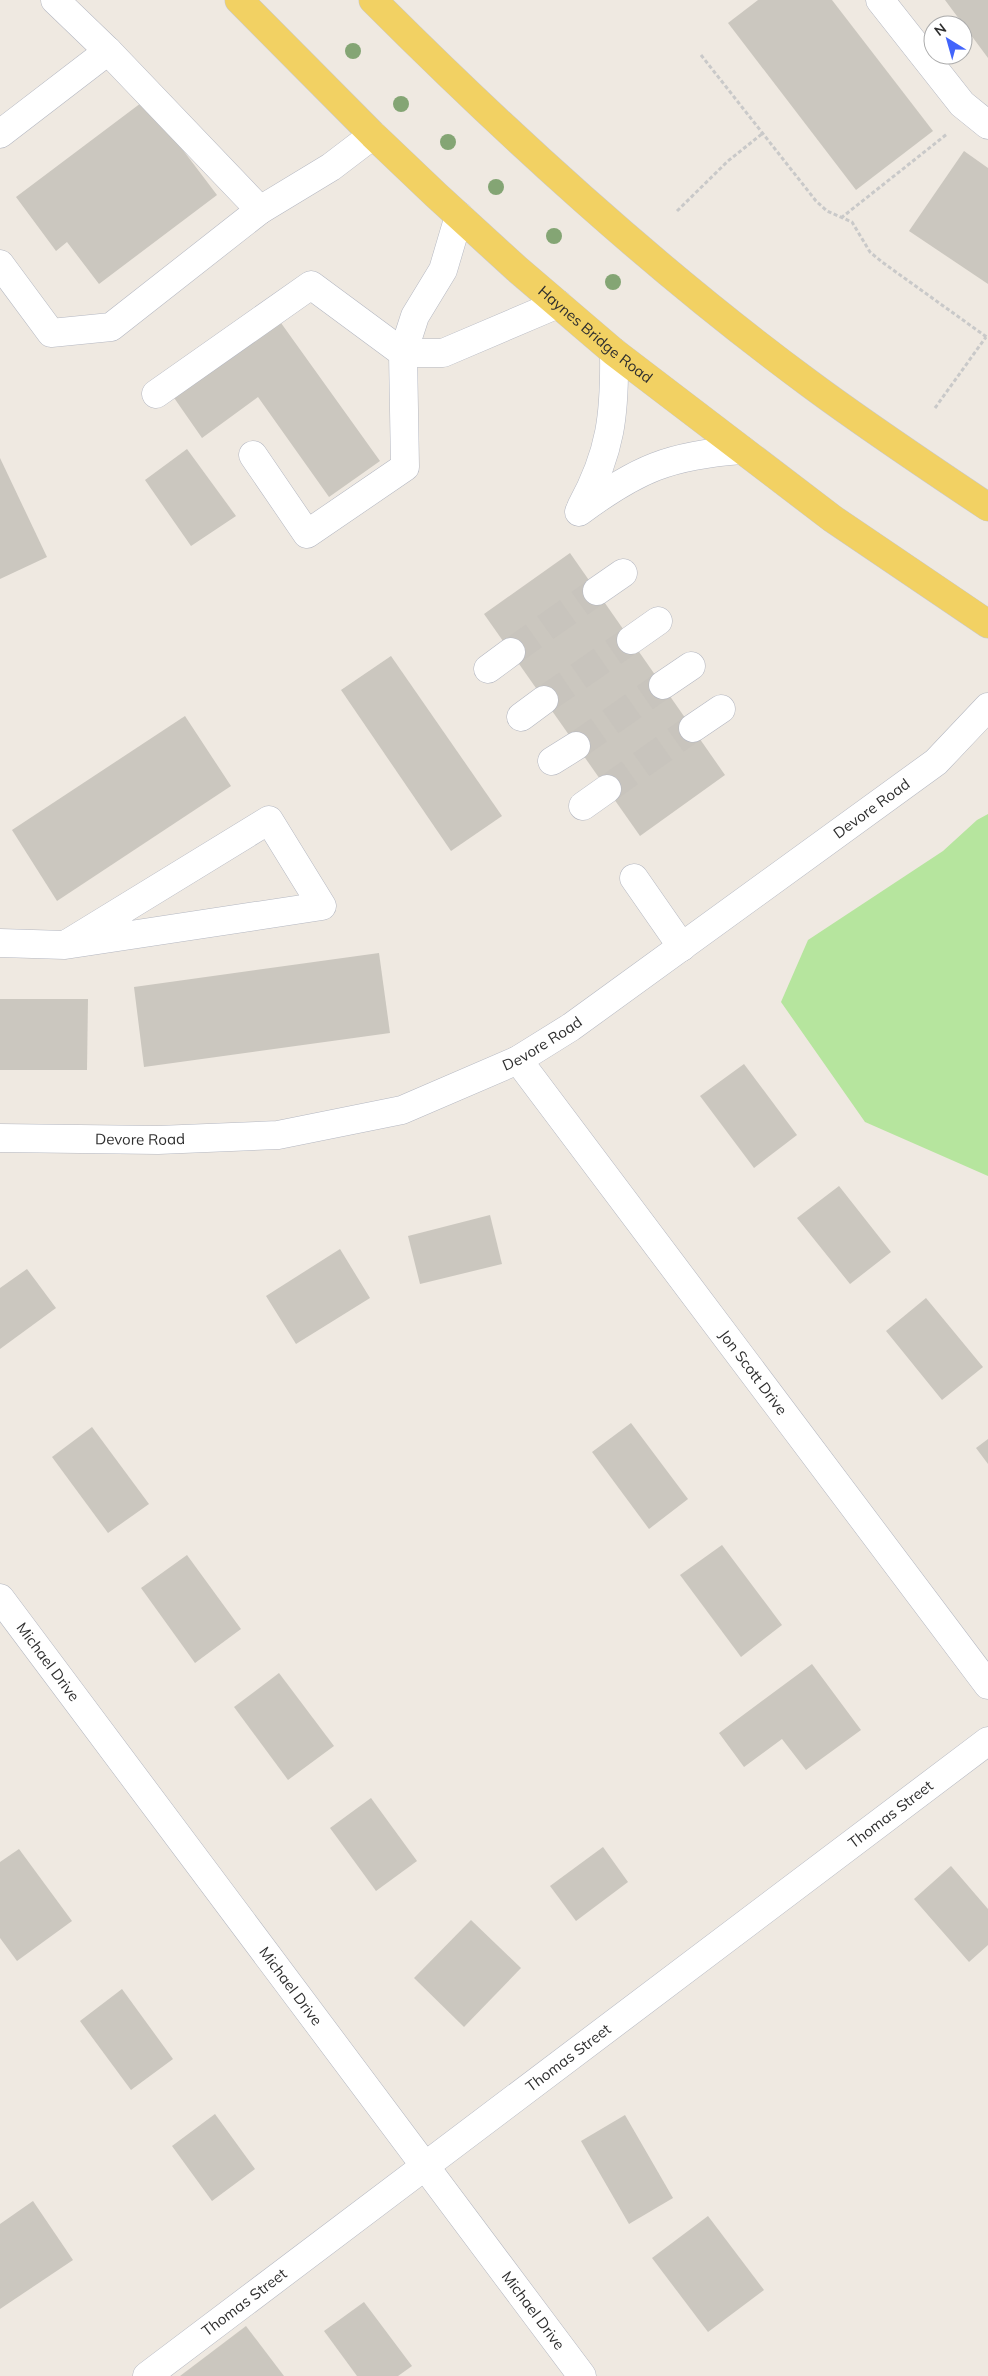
<svg xmlns="http://www.w3.org/2000/svg" width="988" height="2376" font-family="Mulish,sans-serif">
  <rect width="100%" height="100%" fill="#efe9e1"/>
  <path fill="#b6e59e" d="M988,814V1176L865,1122L781,1002L808,940L943,851L977,820Z"/>
  <g fill="#cbc7bf">
    <path d="M758,0H832L933,131L856,190L728,23Z"/>
    <path d="M945,0H988V58L968,31Z"/>
    <path d="M145,100L217,195L99,284L67,242L56,251L16,197Z"/>
    <path d="M964,151L988,168V284L909,231Z"/>
    <path d="M276,316L380,461L329,497L258,397L202,438L170,392Z"/>
    <path d="M187,449L236,516L191,546L145,480Z"/>
    <path d="M0,458L47,557L0,579Z"/>
    <path d="M570,553L725,775L640,836L484,614Z"/>
    <path d="M391,656L502,816L451,851L341,690Z"/>
    <path d="M185,716L231,786L57,901L12,830Z"/>
    <path d="M379,953L390,1033L144,1067L134,987Z"/>
    <path d="M0,999H88L87,1070H0Z"/>
    <path d="M744,1064L797,1135L754,1168L700,1096Z"/>
    <path d="M839,1186L891,1252L850,1284L797,1218Z"/>
    <path d="M490,1215L502,1264L420,1284L408,1236Z"/>
    <path d="M340,1249L370,1298L296,1344L266,1296Z"/>
    <path d="M27,1269L56,1308L0,1349V1288Z"/>
    <path d="M926,1298L983,1367L942,1400L886,1331Z"/>
    <path d="M631,1423L688,1499L649,1529L592,1452Z"/>
    <path d="M92,1427L149,1504L108,1533L52,1457Z"/>
    <path d="M988,1439V1464L976,1448Z"/>
    <path d="M722,1545L782,1625L741,1657L680,1575Z"/>
    <path d="M187,1555L241,1629L195,1663L141,1588Z"/>
    <path d="M812,1664L861,1730L806,1770L782,1739L744,1767L719,1733Z"/>
    <path d="M279,1673L334,1746L288,1780L234,1707Z"/>
    <path d="M371,1798L417,1861L376,1891L330,1828Z"/>
    <path d="M603,1847L628,1882L576,1921L550,1886Z"/>
    <path d="M19,1849L72,1921L17,1961L0,1938V1862Z"/>
    <path d="M951,1866L988,1909V1945L969,1962L914,1899Z"/>
    <path d="M471,1920L521,1968L464,2027L414,1978Z"/>
    <path d="M122,1989L173,2059L131,2090L80,2021Z"/>
    <path d="M215,2114L255,2169L212,2201L172,2146Z"/>
    <path d="M625,2115L673,2198L629,2224L581,2141Z"/>
    <path d="M33,2201L73,2260L0,2309V2224Z"/>
    <path d="M708,2216L764,2290L708,2332L652,2258Z"/>
    <path d="M364,2302L412,2366L398,2376H357L324,2331Z"/>
    <path d="M246,2326L284,2376H180Z"/>
  </g>
  <g fill="none" stroke-linecap="round" stroke-linejoin="round">
    <g stroke="#c8c4bd" stroke-width="28" stroke-dasharray="28 14" stroke-linecap="butt">
      <path d="M511,652L597,591"/>
      <path d="M544,700L631,640"/>
      <path d="M576,746L663,685"/>
      <path d="M607,789L693,728"/>
    </g>
    <defs>
      <g id="minor">
        <path d="M55,0L108,51L260,210L331,167L373,135"/>
        <path d="M880,0L962,104L988,125"/>
        <path d="M0,134L108,51"/>
        <path d="M459,216L443,270L415,316L403,353H443L558,304"/>
        <path d="M0,264L51,333L111,327L260,210"/>
        <path d="M156,394L311,285L403,353L405,467L307,534L253,455"/>
        <path d="M581,507C611,452 615,414 614,352"/>
        <path d="M579,512C637,469 670,455 742,450"/>
        <path d="M597,591L623,573"/>
        <path d="M631,640L658,621"/>
        <path d="M488,669L511,652"/>
        <path d="M663,685L691,666"/>
        <path d="M521,717L544,700"/>
        <path d="M693,728L721,709"/>
        <path d="M552,761L576,746"/>
        <path d="M583,806L607,789"/>
        <path d="M634,878L682,947"/>
        <path d="M0,943L65,945L322,906L269,820L65,945"/>
        <path id="s1" d="M518,1060L988,1685"/>
        <path id="s2" d="M0,1138L158,1140L278,1135L402,1110L518,1060L571,1027L936,762L988,707"/>
        <path id="s3" d="M0,1598L582,2376"/>
        <path id="s4" d="M147,2376L988,1741"/>
      </g>
      <g id="major">
        <path id="s5" d="M239,0L373,135L436,195L517,269L614,352L833,519L988,624"/>
        <path d="M373,0C510,137 654,269 810,384C868,427 928,467 988,507"/>
      </g>
    </defs>
    <use href="#minor" stroke="#b4b7c1" stroke-width="29"/>
    <use href="#major" stroke="#c9c9c9" stroke-width="29"/>
    <g stroke="#c9c9c9" stroke-width="3" stroke-dasharray="4 2.5" stroke-linecap="butt">
      <path d="M701,55L816,201L827,211L852,222L870,252L882,262L988,338"/>
      <path d="M677,211L728,161L763,133"/>
      <path d="M841,218L947,134"/>
      <path d="M935,408L986,337"/>
    </g>
    <use href="#minor" stroke="#fff" stroke-width="28"/>
    <use href="#major" stroke="#f2d163" stroke-width="28"/>
  </g>
  <g fill="#84a574">
    <circle cx="353" cy="51" r="8"/>
    <circle cx="401" cy="104" r="8"/>
    <circle cx="448" cy="142" r="8"/>
    <circle cx="496" cy="187" r="8"/>
    <circle cx="554" cy="236" r="8"/>
    <circle cx="613" cy="282" r="8"/>
  </g>
  <g text-anchor="middle" stroke-width="5" stroke-linejoin="round" paint-order="stroke">
    <g font-size="15" fill="#2e2e2e" stroke="#fff">
      <text dy="5" stroke="none"><textPath href="#s5" startOffset="489">Haynes Bridge Road</textPath></text>
      <text dy="5" stroke="none"><textPath href="#s2" startOffset="965">Devore Road</textPath></text>
      <text dy="5" stroke="none"><textPath href="#s2" startOffset="560">Devore Road</textPath></text>
      <text dy="5" stroke="none"><textPath href="#s2" startOffset="140">Devore Road</textPath></text>
      <text dy="5" stroke="none"><textPath href="#s1" startOffset="391">Jon Scott Drive</textPath></text>
      <text dy="5" stroke="none"><textPath href="#s3" startOffset="80">Michael Drive</textPath></text>
      <text dy="5" stroke="none"><textPath href="#s4" startOffset="932">Thomas Street</textPath></text>
      <text dy="5" stroke="none"><textPath href="#s3" startOffset="485">Michael Drive</textPath></text>
      <text dy="5" stroke="none"><textPath href="#s4" startOffset="528">Thomas Street</textPath></text>
      <text dy="5" stroke="none"><textPath href="#s4" startOffset="122">Thomas Street</textPath></text>
      <text dy="5" stroke="none"><textPath href="#s3" startOffset="890">Michael Drive</textPath></text>
    </g>
  </g>
  <g transform="translate(948 40) rotate(323)"><circle r="24" fill="#ffffff" stroke="#ababab"/>
  <path d="M0-4L9 19L0 12L-9 19Z" fill="#4264fb"/>
  <text y="-8" font-size="14" font-weight="bold" text-anchor="middle" fill="#2e2e2e">N</text>
  </g>
</svg>
